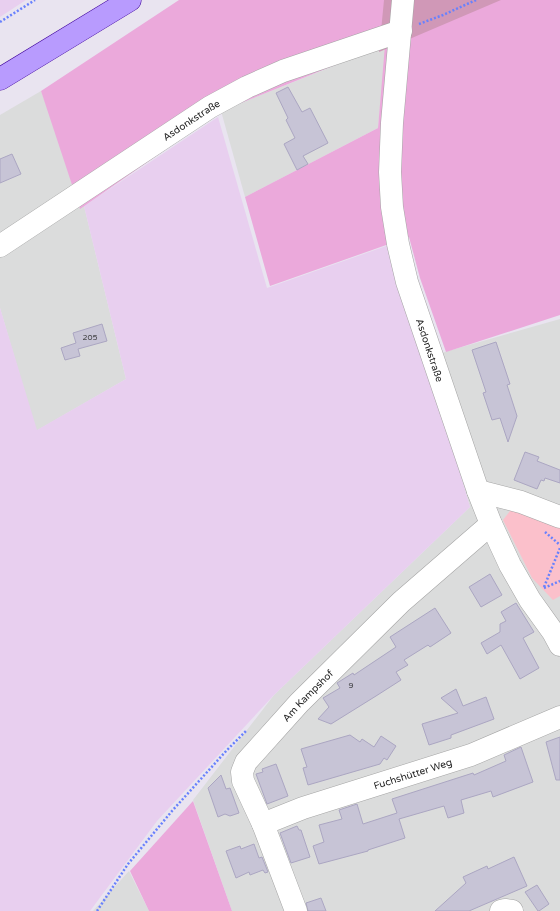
<svg xmlns="http://www.w3.org/2000/svg" width="560" height="911" font-family="'Varela Round',sans-serif">
  <rect width="100%" height="100%" fill="#e9e4f0"/>
  <g fill="#dbdcdc">
    <path d="M386,45L378,128L245,197L221,111Z"/>
    <path d="M41,91L84,206L126,379L36,431L0,308V115Z"/>
    <path d="M560,319V911H232L193,800L274,695L470,507L427,357Z"/>
    <path d="M129,871L149,911H93Z"/>
  </g>
  <g fill="#e8cfef">
    <path d="M0,0H26L0,17Z"/>
    <path d="M218,117L267,288L389,245L427,357L470,507L274,695L157,821L90,911H0V308L37,430L126,379L84,206Z"/>
  </g>
  <g fill="#eba9db">
    <path d="M179,0H560V315L446,352L420,278L409,237L270,286L245,197L378,128L385,45L221,111L80,209L41,91Z"/>
    <path d="M193,801L232,911H149L130,871Z"/>
  </g>
  <path fill="#d098b7" d="M384,0H501L379,52Z"/>
  <path fill="#fbc0cb" d="M513,507L560,522V596L553,600L532,578L503,520Z"/>
  <g fill="#c7c4d6" stroke="#aba6c2">
    <path d="M288,87L302,112L310,108L328,143L303,156L308,164L297,170L284,144L295,138L286,120L288,118L276,93Z"/>
    <path d="M12,154L21,174L0,183V159Z"/>
    <path d="M102,324L107,341L78,349L80,356L65,360L61,348L76,343L73,333Z"/>
    <path d="M496,342L510,384L507,385L517,416L508,442L500,418L492,420L483,393L486,392L472,350Z"/>
    <path d="M525,452L539,457L537,461L560,470V483L545,478L544,481L541,480L537,489L514,480Z"/>
    <path d="M490,574L502,595L481,607L469,587Z"/>
    <path d="M516,603L534,632L523,638L539,668L520,679L501,645L487,654L481,643L500,632V624L506,621L501,612Z"/>
    <path d="M435,608L451,633L430,647L428,645L404,660L408,665L396,672L401,680L376,696L331,724L318,719L329,707L323,698L340,688L337,683L353,673L354,675L396,647L390,637Z"/>
    <path d="M456,689L463,706L486,697L494,719L451,735V738L429,745L422,724L458,713L441,698Z"/>
    <path d="M350,735L360,742L362,739L374,747L381,736L396,746L387,760L384,758L380,764L308,785L303,768L307,767L301,749Z"/>
    <path d="M560,737V780H556L546,742Z"/>
    <path d="M521,747L533,782L493,797L491,791L461,800L464,813L448,818L444,806L399,819L405,838L368,850V851L319,864L313,846L324,842L319,825L342,819L339,810L357,804L363,824L397,813L392,799L473,773L474,775L506,761L504,755Z"/>
    <path d="M276,764L288,796L267,804L256,774L263,772L262,769Z"/>
    <path d="M221,775L226,789L230,788L239,813L230,816L225,814L218,817L208,788Z"/>
    <path d="M297,826L299,830H301L310,857L291,863L280,833Z"/>
    <path d="M254,844L259,858L262,857L268,872L265,873L263,870L250,875L249,872L236,878L226,851L240,846L241,849Z"/>
    <path d="M514,857L527,886L469,911H435L466,883L463,877L487,866L488,869Z"/>
    <path d="M537,885L549,904L539,911H538L525,892Z"/>
    <path d="M321,898L326,911H308L306,903Z"/>
  </g>
  <g fill="none" stroke-linecap="round" stroke-linejoin="round">
    <defs>
      <g id="minor">
        <path id="s1" d="M403,0L392,123L390,172L392,207L398,244L407,282L478,491L491,524L510,565L530,600L553,632L560,645"/>
        <path id="s2" d="M0,246L210,107L247,87L283,71L401,31"/>
        <path d="M478,491L521,502L560,517"/>
        <path id="s3" d="M263,824L303,808L471,755L560,717"/>
        <path id="s4" d="M296,911L263,824L243,781L242,772L246,762L299,703L401,602L491,524"/>
        <path d="M501,911L505,910L512,911"/>
      </g>
      <path id="major" d="M0,79L130,0"/>
    </defs>
    <use href="#minor" stroke="#a5a5a5" stroke-width="23"/>
    <use href="#major" stroke="#3d0099" stroke-width="23"/>
    <g stroke="#6881fd" stroke-width="2.5" stroke-dasharray="2 2" stroke-linecap="butt">
      <path d="M0,22L35,0"/>
      <path d="M419,24L443,15L476,0"/>
      <path d="M545,532L560,545"/>
      <path d="M544,587L560,548"/>
      <path d="M544,588L560,581"/>
      <path d="M97,911L128,864L172,811L227,750L247,730"/>
    </g>
    <use href="#minor" stroke="#fff" stroke-width="22"/>
    <use href="#major" stroke="#b89bfe" stroke-width="22"/>
  </g>
  <g text-anchor="middle" stroke-width="3.5" stroke-linejoin="round" paint-order="stroke">
    <g font-size="8" fill="#48484c">
      <text x="90" y="340">205</text>
      <text x="351" y="688">9</text>
    </g>
    <g font-size="10" fill="#1e1e1e" stroke="#fff">
      <text dy="4" stroke="none"><textPath href="#s2" startOffset="229">Asdonkstraße</textPath></text>
      <text dy="4" stroke="none"><textPath href="#s1" startOffset="356">Asdonkstraße</textPath></text>
      <text dy="4" stroke="none"><textPath href="#s4" startOffset="251">Am Kampshof</textPath></text>
      <text dy="4" stroke="none"><textPath href="#s3" startOffset="158">Fuchshütter Weg</textPath></text>
    </g>
  </g>
</svg>
